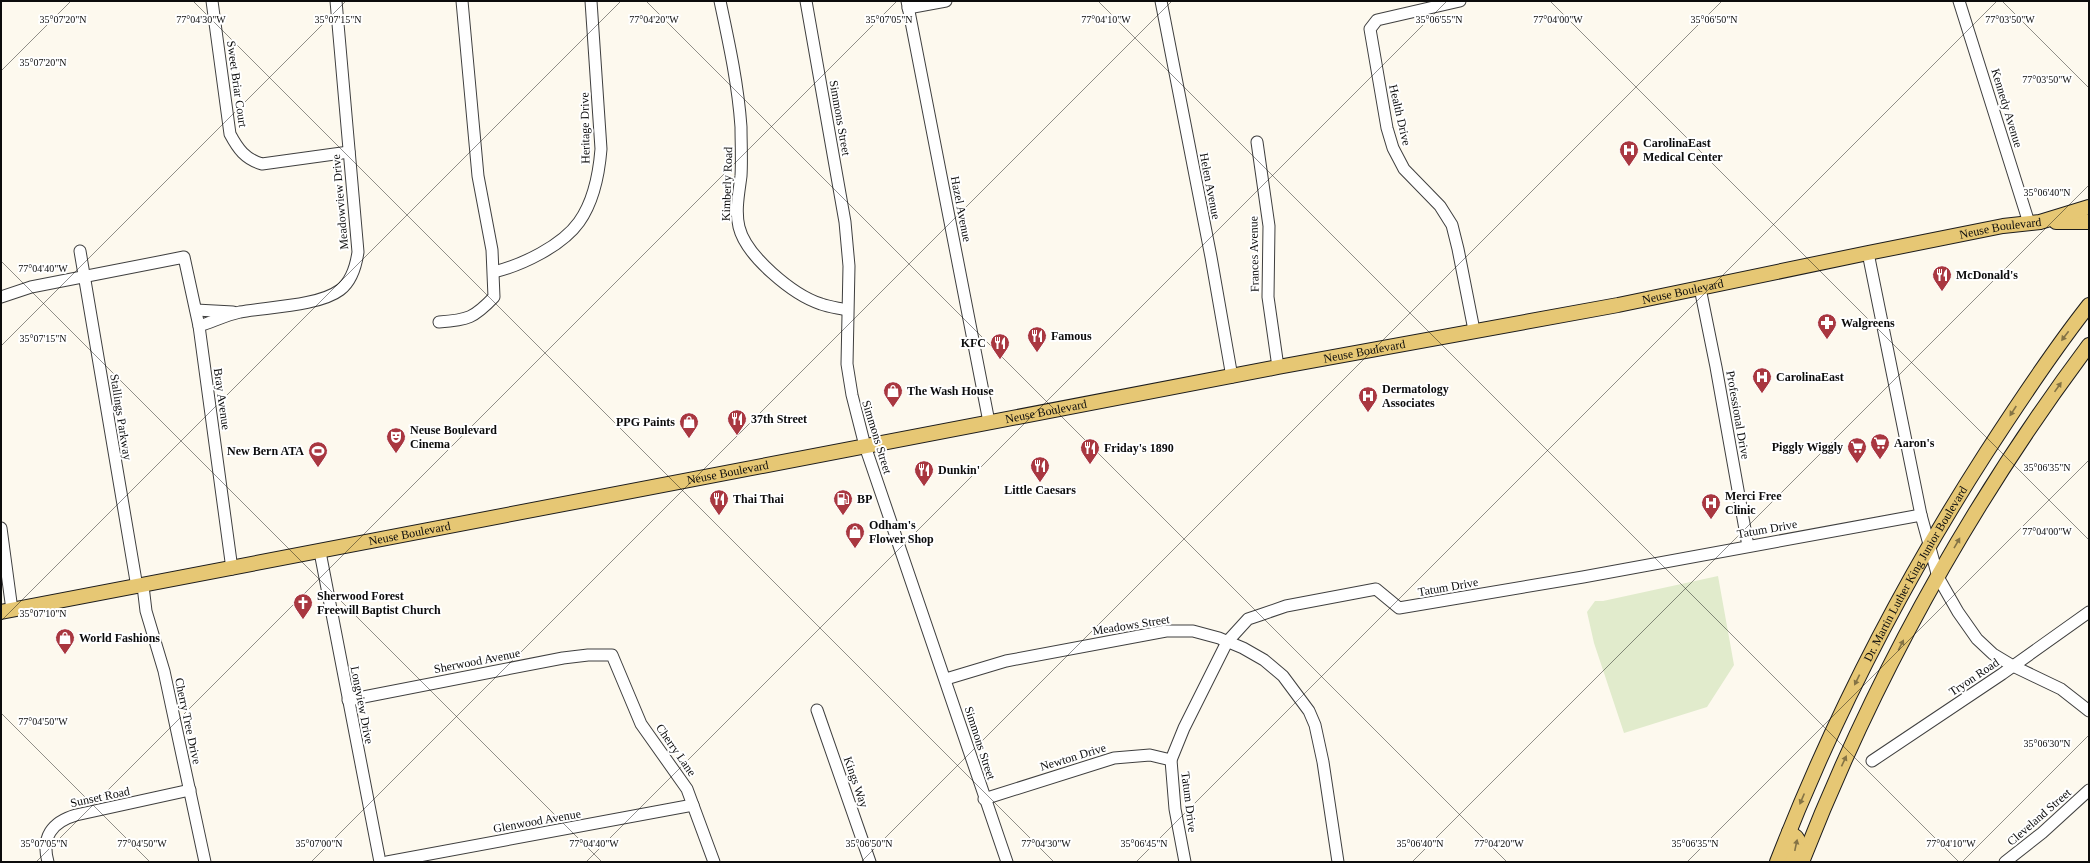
<svg xmlns="http://www.w3.org/2000/svg" width="2090" height="863" font-family="Georgia,serif">
  <rect width="100%" height="100%" fill="#fdf9ee"/>
  <path fill="#e1ebcc" d="M1718,576L1734,665L1707,707L1624,733L1594,643L1587,612L1595,601H1603Z"/>
  <g fill="none" stroke-linecap="round" stroke-linejoin="round">
    <defs>
      <g id="minor">
        <path d="M212,1L230,134C238,149 245,159 262,164L349,152"/>
        <path d="M720,1C729,43 738,84 741,127C741,143 742,159 741,176C739,192 735,211 739,227C746,256 793,295 821,304C829,307 839,308 847,310"/>
        <path d="M806,1L845,222L849,266L847,364L852,395L865,446L1007,862"/>
        <path d="M907,1L989,422"/>
        <path d="M1161,1L1211,257L1232,377"/>
        <path d="M1460,1L1377,20L1370,29L1387,128L1393,148L1404,169L1440,206L1452,225L1458,249L1474,330"/>
        <path d="M1959,1L2029,223"/>
        <path d="M908,8L946,1"/>
        <path d="M1257,142L1269,226L1268,297L1278,367"/>
        <path d="M80,251L137,587"/>
        <path d="M1868,253L1921,515L1938,577L1958,612L1977,639L1993,654L2013,666L2061,689L2089,711"/>
        <path d="M494,272C522,265 562,246 579,222C594,201 599,174 601,149L591,1"/>
        <path d="M1700,288L1716,367L1748,546"/>
        <path d="M1,297L31,287L184,257L199,326L232,569"/>
        <path d="M196,310L233,312"/>
        <path d="M439,322C468,320 474,318 494,297L492,250L478,176L462,1"/>
        <path d="M199,326C212,322 226,315 240,312C267,307 319,306 340,290C352,281 356,266 358,252L336,1"/>
        <path d="M1,528L12,610"/>
        <path d="M320,552L380,862"/>
        <path d="M143,586L146,611L164,671L205,862"/>
        <path d="M946,679L1006,661L1166,631H1193L1219,638L1243,648L1264,660L1283,676L1309,711L1315,725L1323,762L1338,862"/>
        <path d="M348,700L563,658L588,655H612L641,724L687,789L714,862"/>
        <path d="M817,710L870,862"/>
        <path d="M1872,761L2002,674L2089,612"/>
        <path d="M984,799L1114,758L1150,755L1171,760"/>
        <path d="M48,862C41,837 52,822 76,815L190,790"/>
        <path d="M387,862L693,805"/>
        <path d="M1185,862L1175,809L1171,760L1184,728L1227,642L1248,619L1260,615L1286,606L1376,589L1399,608L1583,577L1921,515"/>
        <path d="M2005,862L2042,833L2089,790"/>
      </g>
      <g id="major">
        <path d="M2056,222H2089"/>
        <path id="s1" d="M1,612L1278,367L1618,305L1868,253L2003,226L2040,222L2089,207"/>
        <path d="M1789,832L1796,837L1798,840L1791,862"/>
        <path id="s2" d="M1777,862C1833,718 1903,582 1986,453C2019,402 2052,352 2089,305"/>
        <path d="M1802,862C1874,678 1970,504 2089,345"/>
      </g>
    </defs>
    <use href="#minor" stroke="#3f3f3f" stroke-width="13"/>
    <use href="#major" stroke="#1d1d1d" stroke-width="16"/>
    <use href="#minor" stroke="#fff" stroke-width="11"/>
    <use href="#major" stroke="#e6c774" stroke-width="14"/>
  </g>
  <defs><path id="oneway-solid" d="M-6-.8H1V-3.2L6.5 0L1 3.2V.8H-6Z"/></defs>
  <g fill="#847345">
    <use href="#oneway-solid" transform="translate(2065 336) rotate(127)"/>
    <use href="#oneway-solid" transform="translate(2058 387) rotate(-55)"/>
    <use href="#oneway-solid" transform="translate(2013 411) rotate(123)"/>
    <use href="#oneway-solid" transform="translate(1957 543) rotate(-60)"/>
    <use href="#oneway-solid" transform="translate(1901 645) rotate(-63)"/>
    <use href="#oneway-solid" transform="translate(1857 680) rotate(116)"/>
    <use href="#oneway-solid" transform="translate(1844 761) rotate(-65)"/>
    <use href="#oneway-solid" transform="translate(1802 799) rotate(113)"/>
    <use href="#oneway-solid" transform="translate(1796 845) rotate(-78)"/>
  </g>
  <path fill="none" stroke="#0c0c0c" stroke-width="1" stroke-opacity="0.45" d="M193,1L1054,862M646,1L1507,862M1098,1L1959,862M1550,1L2089,540M2002,1L2089,88M1,71L71,1M1,261L602,862M1,346L346,1M1,621L621,1M1,713L150,862M36,862L897,1M311,862L1172,1M586,862L1447,1M861,862L1722,1M1136,862L1997,1M1412,862L2089,185M1687,862L2089,460M1962,862L2089,735"/>
  <defs>
    <symbol id="hospital-pin" viewBox="-11 -11 22 30"><path d="M0 17L-7.5 6A9.5 9.5 0 1 1 7.5 6Z" fill="#a93740" stroke="#fff"/><path d="M-5-5h3v3.5h4V-5h3V5h-3V1.5h-4V5h-3Z" fill="#fff"/></symbol>
    <symbol id="restaurant-pin" viewBox="-11 -11 22 30"><path d="M0 17L-7.5 6A9.5 9.5 0 1 1 7.5 6Z" fill="#a93740" stroke="#fff"/><path d="M-5-6h1v4h1v-4h1v4h1v-4h1v5L-1.5 .5V6h-2V.5L-5-1ZM5-6V6H3V1.5H1.5Q1.5-4 5-6Z" fill="#fff"/></symbol>
    <symbol id="pharmacy-pin" viewBox="-11 -11 22 30"><path d="M0 17L-7.5 6A9.5 9.5 0 1 1 7.5 6Z" fill="#a93740" stroke="#fff"/><path d="M-2-6h4v4h4v4h-4v4h-4v-4h-4v-4h4Z" fill="#fff"/></symbol>
    <symbol id="shop-pin" viewBox="-11 -11 22 30"><path d="M0 17L-7.5 6A9.5 9.5 0 1 1 7.5 6Z" fill="#a93740" stroke="#fff"/><path d="M-5-2.5h2.3a2.7 3.5 0 0 1 5.4 0H5L5.5 6h-11ZM-1.5-2.5h3a1.5 2.3 0 0 0-3 0Z" fill="#fff"/></symbol>
    <symbol id="theatre-pin" viewBox="-11 -11 22 30"><path d="M0 17L-7.5 6A9.5 9.5 0 1 1 7.5 6Z" fill="#a93740" stroke="#fff"/><path d="M-5-5.5Q0-4 5-5.5V0Q5 5 0 6Q-5 5-5 0ZM-3.3-2.5H-1v1.5H-3.3ZM1-2.5H3.3v1.5H1ZM-2.8 1Q0 5.5 2.8 1Z" fill="#fff"/></symbol>
    <symbol id="supermarket-pin" viewBox="-11 -11 22 30"><path d="M0 17L-7.5 6A9.5 9.5 0 1 1 7.5 6Z" fill="#a93740" stroke="#fff"/><path d="M-6-5.5h2.5l.6 2H6L4.5 2H-2.5L-4.4-4H-6ZM-1.5 3.2a1.3 1.3 0 1 0 .1 0ZM3 3.2a1.3 1.3 0 1 0 .1 0Z" fill="#fff"/></symbol>
    <symbol id="stadium-pin" viewBox="-11 -11 22 30"><path d="M0 17L-7.5 6A9.5 9.5 0 1 1 7.5 6Z" fill="#a93740" stroke="#fff"/><path d="M0-5a6.5 5 0 1 0 0 10a6.5 5 0 1 0 0-10ZM-3.5-1.8h7v3.6h-7Z" fill="#fff"/></symbol>
    <symbol id="fuel-pin" viewBox="-11 -11 22 30"><path d="M0 17L-7.5 6A9.5 9.5 0 1 1 7.5 6Z" fill="#a93740" stroke="#fff"/><path d="M-5.5-6h7V0h2V4h1.3V-2.5L3-4.5l.8-.8L6-3V5H2.5V1h-1V6h-7ZM-4.2-4.7v3.2H.2V-4.7Z" fill="#fff"/></symbol>
    <symbol id="church-pin" viewBox="-11 -11 22 30"><path d="M0 17L-7.5 6A9.5 9.5 0 1 1 7.5 6Z" fill="#a93740" stroke="#fff"/><path d="M-1.2-6h2.4v3.5h3.3v2.4h-3.3V6h-2.4V-.1h-3.3v-2.4h3.3Z" fill="#fff"/></symbol>
  </defs>
  <g fill-rule="evenodd">
    <use href="#hospital-pin" x="1618" y="139" width="22" height="30"/>
    <use href="#restaurant-pin" x="1931" y="264" width="22" height="30"/>
    <use href="#pharmacy-pin" x="1816" y="312" width="22" height="30"/>
    <use href="#restaurant-pin" x="1026" y="325" width="22" height="30"/>
    <use href="#restaurant-pin" x="989" y="332" width="22" height="30"/>
    <use href="#hospital-pin" x="1751" y="366" width="22" height="30"/>
    <use href="#shop-pin" x="882" y="380" width="22" height="30"/>
    <use href="#hospital-pin" x="1357" y="385" width="22" height="30"/>
    <use href="#restaurant-pin" x="726" y="408" width="22" height="30"/>
    <use href="#shop-pin" x="678" y="411" width="22" height="30"/>
    <use href="#theatre-pin" x="385" y="426" width="22" height="30"/>
    <use href="#supermarket-pin" x="1869" y="432" width="22" height="30"/>
    <use href="#supermarket-pin" x="1846" y="436" width="22" height="30"/>
    <use href="#restaurant-pin" x="1079" y="437" width="22" height="30"/>
    <use href="#stadium-pin" x="307" y="440" width="22" height="30"/>
    <use href="#restaurant-pin" x="1029" y="455" width="22" height="30"/>
    <use href="#restaurant-pin" x="913" y="459" width="22" height="30"/>
    <use href="#restaurant-pin" x="708" y="488" width="22" height="30"/>
    <use href="#fuel-pin" x="832" y="488" width="22" height="30"/>
    <use href="#hospital-pin" x="1700" y="492" width="22" height="30"/>
    <use href="#shop-pin" x="844" y="521" width="22" height="30"/>
    <use href="#church-pin" x="292" y="592" width="22" height="30"/>
    <use href="#shop-pin" x="54" y="627" width="22" height="30"/>
  </g>
  <g text-anchor="middle" stroke-width="4" stroke-linejoin="round" paint-order="stroke">
    <g font-size="12" fill="#0c0c0c" stroke="#fff">
      <text transform="translate(237 84) rotate(82)" y="4">Sweet Briar Court</text>
      <text transform="translate(2007 108) rotate(73)" y="4">Kennedy Avenue</text>
      <text transform="translate(1400 115) rotate(77)" y="4">Health Drive</text>
      <text transform="translate(840 118) rotate(80)" y="4">Simmons Street</text>
      <text transform="translate(585 128) rotate(-91)" y="4">Heritage Drive</text>
      <text transform="translate(727 184) rotate(-88)" y="4">Kimberly Road</text>
      <text transform="translate(1210 186) rotate(79)" y="4">Helen Avenue</text>
      <text transform="translate(340 202) rotate(-95)" y="4">Meadowview Drive</text>
      <text transform="translate(961 209) rotate(79)" y="4">Hazel Avenue</text>
      <text dy="4" stroke="none"><textPath href="#s1" startOffset="2036">Neuse Boulevard</textPath></text>
      <text transform="translate(1254 254) rotate(-91)" y="4">Frances Avenue</text>
      <text dy="4" stroke="none"><textPath href="#s1" startOffset="1712">Neuse Boulevard</textPath></text>
      <text dy="4" stroke="none"><textPath href="#s1" startOffset="1388">Neuse Boulevard</textPath></text>
      <text transform="translate(222 399) rotate(82)" y="4">Bray Avenue</text>
      <text dy="4" stroke="none"><textPath href="#s1" startOffset="1064">Neuse Boulevard</textPath></text>
      <text transform="translate(1738 415) rotate(80)" y="4">Professional Drive</text>
      <text transform="translate(121 417) rotate(81)" y="4">Stallings Parkway</text>
      <text transform="translate(877 437) rotate(73)" y="4">Simmons Street</text>
      <text dy="4" stroke="none"><textPath href="#s1" startOffset="740">Neuse Boulevard</textPath></text>
      <text transform="translate(1767 529) rotate(-10)" y="4">Tatum Drive</text>
      <text dy="4" stroke="none"><textPath href="#s1" startOffset="416">Neuse Boulevard</textPath></text>
      <text dy="4" stroke="none"><textPath href="#s2" startOffset="320">Dr. Martin Luther King Junior Boulevard</textPath></text>
      <text transform="translate(1448 587) rotate(-10)" y="4">Tatum Drive</text>
      <text transform="translate(1131 625) rotate(-9)" y="4">Meadows Street</text>
      <text transform="translate(477 661) rotate(-11)" y="4">Sherwood Avenue</text>
      <text transform="translate(1974 677) rotate(-34)" y="4">Tryon Road</text>
      <text transform="translate(362 705) rotate(79)" y="4">Longview Drive</text>
      <text transform="translate(188 721) rotate(78)" y="4">Cherry Tree Drive</text>
      <text transform="translate(980 743) rotate(72)" y="4">Simmons Street</text>
      <text transform="translate(676 750) rotate(55)" y="4">Cherry Lane</text>
      <text transform="translate(1073 757) rotate(-17)" y="4">Newton Drive</text>
      <text transform="translate(856 782) rotate(71)" y="4">Kings Way</text>
      <text transform="translate(100 797) rotate(-12)" y="4">Sunset Road</text>
      <text transform="translate(1189 802) rotate(83)" y="4">Tatum Drive</text>
      <text transform="translate(2039 817) rotate(-41)" y="4">Cleveland Street</text>
      <text transform="translate(537 821) rotate(-10)" y="4">Glenwood Avenue</text>
    </g>
    <g font-size="12" font-weight="bold" fill="#0c0c0c" stroke="#fff" text-anchor="start">
      <text x="1643" y="147">CarolinaEast<tspan x="1643" dy="14">Medical Center</tspan></text>
      <text x="1956" y="279">McDonald's</text>
      <text x="1841" y="327">Walgreens</text>
      <text x="1051" y="340">Famous</text>
      <text x="986" y="347" text-anchor="end">KFC</text>
      <text x="1776" y="381">CarolinaEast</text>
      <text x="1382" y="393">Dermatology<tspan x="1382" dy="14">Associates</tspan></text>
      <text x="907" y="395">The Wash House</text>
      <text x="751" y="423">37th Street</text>
      <text x="675" y="426" text-anchor="end">PPG Paints</text>
      <text x="410" y="434">Neuse Boulevard<tspan x="410" dy="14">Cinema</tspan></text>
      <text x="1894" y="447">Aaron's</text>
      <text x="1843" y="451" text-anchor="end">Piggly Wiggly</text>
      <text x="1104" y="452">Friday's 1890</text>
      <text x="304" y="455" text-anchor="end">New Bern ATA</text>
      <text x="938" y="474">Dunkin'</text>
      <text x="1040" y="494" text-anchor="middle">Little Caesars</text>
      <text x="1725" y="500">Merci Free<tspan x="1725" dy="14">Clinic</tspan></text>
      <text x="733" y="503">Thai Thai</text>
      <text x="857" y="503">BP</text>
      <text x="869" y="529">Odham's<tspan x="869" dy="14">Flower Shop</tspan></text>
      <text x="317" y="600">Sherwood Forest<tspan x="317" dy="14">Freewill Baptist Church</tspan></text>
      <text x="79" y="642">World Fashions</text>
    </g>
  </g>
  <g font-size="10" text-anchor="middle" fill="#0c0c0c" stroke="#fff" stroke-width="4" stroke-linejoin="round" paint-order="stroke">
    <text x="2010" y="23">77°03'50"W</text>
    <text x="63" y="23">35°07'20"N</text>
    <text x="201" y="23">77°04'30"W</text>
    <text x="338" y="23">35°07'15"N</text>
    <text x="654" y="23">77°04'20"W</text>
    <text x="1106" y="23">77°04'10"W</text>
    <text x="1558" y="23">77°04'00"W</text>
    <text x="889" y="23">35°07'05"N</text>
    <text x="1439" y="23">35°06'55"N</text>
    <text x="1714" y="23">35°06'50"N</text>
    <text x="43" y="66">35°07'20"N</text>
    <text x="2047" y="83">77°03'50"W</text>
    <text x="2047" y="196">35°06'40"N</text>
    <text x="43" y="272">77°04'40"W</text>
    <text x="43" y="342">35°07'15"N</text>
    <text x="2047" y="471">35°06'35"N</text>
    <text x="2047" y="535">77°04'00"W</text>
    <text x="43" y="617">35°07'10"N</text>
    <text x="43" y="725">77°04'50"W</text>
    <text x="2047" y="747">35°06'30"N</text>
    <text x="44" y="847">35°07'05"N</text>
    <text x="319" y="847">35°07'00"N</text>
    <text x="869" y="847">35°06'50"N</text>
    <text x="1144" y="847">35°06'45"N</text>
    <text x="1420" y="847">35°06'40"N</text>
    <text x="1695" y="847">35°06'35"N</text>
    <text x="142" y="847">77°04'50"W</text>
    <text x="594" y="847">77°04'40"W</text>
    <text x="1046" y="847">77°04'30"W</text>
    <text x="1499" y="847">77°04'20"W</text>
    <text x="1951" y="847">77°04'10"W</text>
  </g>
  <rect width="2090" height="863" fill="none" stroke="#0c0c0c" stroke-width="4"/>
</svg>
